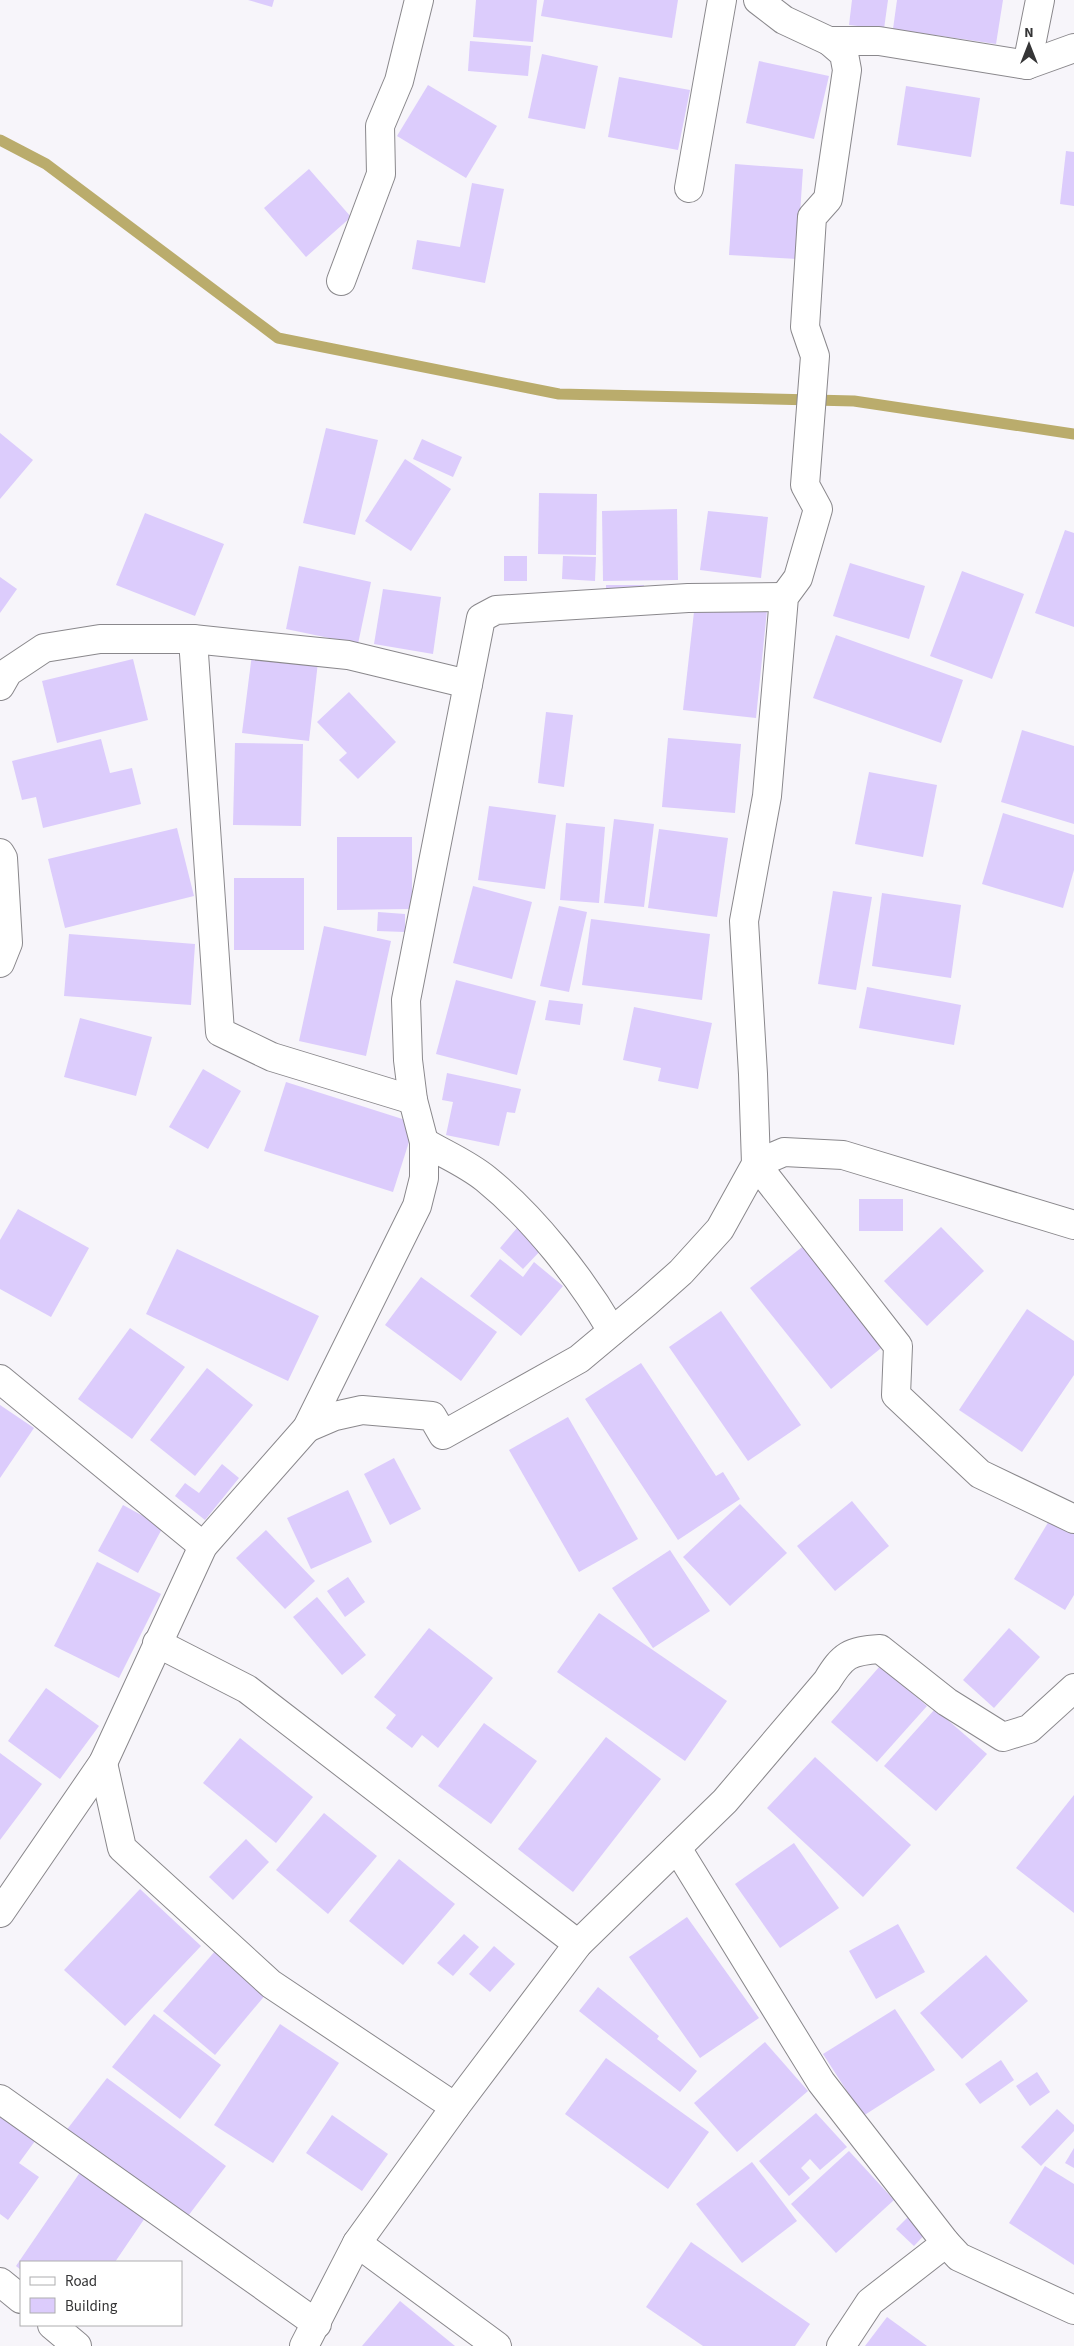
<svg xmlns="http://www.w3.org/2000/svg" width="1074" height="2346" font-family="'Source Sans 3',sans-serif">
  <rect width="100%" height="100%" fill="#f7f5fa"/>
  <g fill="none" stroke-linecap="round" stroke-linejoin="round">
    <path stroke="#baac6c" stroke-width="11" d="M0,140L46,164L278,338L559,394L854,401L1074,434"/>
  </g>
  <g fill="#dcccfc">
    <path d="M248,0H274L272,7Z"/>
    <path d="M476,0H537L533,42L473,37Z"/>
    <path d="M544,0H678L672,38L541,16Z"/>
    <path d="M852,0H888L884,29L849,25Z"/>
    <path d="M897,0H1003L996,44L893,29Z"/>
    <path d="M470,41L531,46L528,76L468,71Z"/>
    <path d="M542,54L598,66L585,129L528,118Z"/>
    <path d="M759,61L829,76L814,139L746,123Z"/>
    <path d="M619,77L690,90L678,150L608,137Z"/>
    <path d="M428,85L497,126L466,178L397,136Z"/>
    <path d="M906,86L980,98L971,157L897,145Z"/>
    <path d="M1066,151L1074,152V206L1060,204Z"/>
    <path d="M735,164L803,169L797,259L729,255Z"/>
    <path d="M309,169L351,217L306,257L264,208Z"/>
    <path d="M472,183L504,189L485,283L412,269L417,240L460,247Z"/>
    <path d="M326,428L378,440L355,535L303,523Z"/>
    <path d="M0,433L33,460L0,499Z"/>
    <path d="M422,439L462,457L453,477L413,459Z"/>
    <path d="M405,459L451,489L411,551L365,521Z"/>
    <path d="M539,493L597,494L596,555L538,554Z"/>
    <path d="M677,509L678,580L603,581L602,511Z"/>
    <path d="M708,511L768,517L761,578L700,570Z"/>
    <path d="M145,513L224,544L195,616L116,585Z"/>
    <path d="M1065,530L1074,533V627L1035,613Z"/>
    <rect x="504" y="556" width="23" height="25"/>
    <path d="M563,556L596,557L595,581L562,579Z"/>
    <path d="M850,563L925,586L909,639L833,616Z"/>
    <path d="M299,566L371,582L358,644L286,629Z"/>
    <path d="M962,571L1024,594L992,679L930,656Z"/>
    <path d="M0,577L17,589L0,613Z"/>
    <rect x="606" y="585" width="38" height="14"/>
    <path d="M383,589L441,597L433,654L374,644Z"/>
    <path d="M695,603L767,610L756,718L683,710Z"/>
    <path d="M836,635L963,680L941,743L813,698Z"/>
    <path d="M252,654L318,662L309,741L242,733Z"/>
    <path d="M133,659L148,720L57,743L42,681Z"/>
    <path d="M349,692L396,742L358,779L339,760L347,753L317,722Z"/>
    <path d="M546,712L573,715L564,787L538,783Z"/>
    <path d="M1022,730L1074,746V824L1001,802Z"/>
    <path d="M668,738L741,744L735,813L662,807Z"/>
    <path d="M101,739L110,773L132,768L141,804L43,828L36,797L22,800L12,761Z"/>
    <path d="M235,743L303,744L301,826L233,825Z"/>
    <path d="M869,772L937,785L923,857L855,844Z"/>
    <path d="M489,806L556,815L545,889L478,880Z"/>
    <path d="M1003,813L1074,835V870L1063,908L982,884Z"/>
    <path d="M614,819L654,824L644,907L604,903Z"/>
    <path d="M566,823L605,827L599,903L560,900Z"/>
    <path d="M177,828L194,896L65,928L48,859Z"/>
    <path d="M659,829L728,838L717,917L648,908Z"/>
    <path d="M337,837H412V909L337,910Z"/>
    <rect x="234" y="878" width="70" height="72"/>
    <path d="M473,886L532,902L512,979L453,963Z"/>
    <path d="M833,891L872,897L856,990L818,984Z"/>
    <path d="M882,893L961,905L951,978L872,966Z"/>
    <path d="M559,906L587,912L569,992L540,986Z"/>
    <path d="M378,912L405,914V932L377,931Z"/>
    <path d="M591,919L710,934L702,1000L582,985Z"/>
    <path d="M324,926L391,941L366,1056L299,1041Z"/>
    <path d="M69,934L195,944L191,1005L64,996Z"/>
    <path d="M456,980L536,1001L517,1075L436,1054Z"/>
    <path d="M867,987L961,1005L954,1045L859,1028Z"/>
    <path d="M549,1000L583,1004L580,1025L545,1020Z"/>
    <path d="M634,1007L712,1023L698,1089L658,1081L661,1068L623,1060Z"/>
    <path d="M80,1018L152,1037L136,1096L64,1077Z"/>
    <path d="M203,1069L241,1091L208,1149L169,1127Z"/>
    <path d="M447,1073L521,1089L515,1113L507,1112L499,1146L446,1135L453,1102L442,1100Z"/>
    <path d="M286,1082L415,1123L393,1192L264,1151Z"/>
    <rect x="859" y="1199" width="44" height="32"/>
    <path d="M18,1209L89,1248L51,1317L0,1289V1240Z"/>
    <path d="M941,1227L984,1271L927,1326L884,1281Z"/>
    <path d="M517,1228L542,1249L523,1269L500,1248Z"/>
    <path d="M806,1244L886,1344L831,1389L750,1288Z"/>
    <path d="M177,1249L319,1316L288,1381L146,1314Z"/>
    <path d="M500,1259L523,1277L534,1262L563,1286L521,1336L470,1296Z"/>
    <path d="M421,1277L497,1332L461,1381L385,1325Z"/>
    <path d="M1027,1309L1074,1341V1375L1022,1452L959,1410Z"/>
    <path d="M721,1311L801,1425L748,1461L669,1347Z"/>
    <path d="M130,1328L185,1367L132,1439L78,1399Z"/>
    <path d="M641,1363L716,1476L723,1472L740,1499L678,1540L585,1399Z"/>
    <path d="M207,1368L253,1405L195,1476L150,1440Z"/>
    <path d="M0,1405L34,1428L0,1478Z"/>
    <path d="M568,1417L638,1539L579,1572L509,1450Z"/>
    <path d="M394,1458L421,1509L390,1525L364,1474Z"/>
    <path d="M222,1464L239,1478L205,1520L175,1496L185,1483L199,1493Z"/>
    <path d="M348,1490L372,1542L311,1569L287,1518Z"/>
    <path d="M852,1501L889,1546L835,1591L797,1546Z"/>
    <path d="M740,1504L787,1553L730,1606L683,1557Z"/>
    <path d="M123,1505L163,1527L138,1573L98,1551Z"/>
    <path d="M1052,1516L1074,1529V1595L1065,1610L1014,1579Z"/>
    <path d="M266,1530L315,1581L285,1609L236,1558Z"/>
    <path d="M670,1550L710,1611L653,1648L612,1588Z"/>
    <path d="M97,1562L161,1594L119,1678L54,1646Z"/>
    <path d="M348,1577L365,1602L345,1617L327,1591Z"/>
    <path d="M317,1597L366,1655L342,1675L293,1617Z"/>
    <path d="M599,1613L727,1701L685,1761L557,1672Z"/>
    <path d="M429,1628L493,1678L438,1748L422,1735L412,1748L386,1728L396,1715L374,1697Z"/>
    <path d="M1009,1628L1040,1657L994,1708L963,1680Z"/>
    <path d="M880,1666L927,1706L877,1762L831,1722Z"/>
    <path d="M46,1688L99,1726L60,1779L8,1741Z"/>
    <path d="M935,1709L987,1754L936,1811L884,1766Z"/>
    <path d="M484,1723L537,1761L491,1824L438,1786Z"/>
    <path d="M606,1737L661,1779L573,1892L518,1849Z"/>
    <path d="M240,1738L313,1797L276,1843L203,1783Z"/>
    <path d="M0,1753L42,1784L0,1840Z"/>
    <path d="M815,1757L911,1845L863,1897L767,1808Z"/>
    <path d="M1074,1795V1913L1016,1868Z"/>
    <path d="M324,1813L377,1856L328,1914L276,1870Z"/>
    <path d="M246,1839L269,1862L233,1900L209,1877Z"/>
    <path d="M794,1843L839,1908L780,1948L735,1884Z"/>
    <path d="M399,1859L455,1904L403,1965L349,1921Z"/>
    <path d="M140,1889L201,1946L125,2026L64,1970Z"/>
    <path d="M687,1917L759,2018L700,2058L629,1957Z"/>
    <path d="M898,1924L925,1972L876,1999L849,1951Z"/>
    <path d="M464,1934L479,1947L453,1976L437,1963Z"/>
    <path d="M494,1946L515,1964L490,1992L469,1974Z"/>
    <path d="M216,1950L267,1993L215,2055L163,2011Z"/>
    <path d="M986,1955L1028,2001L962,2059L920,2013Z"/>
    <path d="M598,1987L659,2036L657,2039L697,2071L680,2092L579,2011Z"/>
    <path d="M895,2009L935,2070L863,2116L823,2054Z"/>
    <path d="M154,2014L221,2065L180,2119L112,2067Z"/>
    <path d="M280,2024L339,2063L273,2163L214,2125Z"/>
    <path d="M765,2042L808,2091L737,2152L694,2103Z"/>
    <path d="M606,2058L709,2132L668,2189L565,2114Z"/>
    <path d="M1001,2060L1014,2080L980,2104L965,2084Z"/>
    <path d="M1037,2072L1050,2092L1030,2106L1016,2086Z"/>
    <path d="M107,2078L226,2166L185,2220L65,2132Z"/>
    <path d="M1057,2109L1074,2125V2131L1041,2166L1021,2147Z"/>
    <path d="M816,2113L847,2147L820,2170L810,2159L801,2168L810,2178L789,2196L759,2161Z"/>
    <path d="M332,2115L388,2154L362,2191L306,2153Z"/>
    <path d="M0,2116L35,2141L19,2163L39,2177L8,2220L0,2214Z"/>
    <path d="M1074,2148V2168L1065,2163Z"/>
    <path d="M849,2151L894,2200L836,2253L791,2204Z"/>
    <path d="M752,2162L797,2221L742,2263L696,2204Z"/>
    <path d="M1045,2166L1074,2184V2265L1009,2223Z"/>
    <path d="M83,2168L149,2212L115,2262H21V2270L16,2266Z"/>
    <path d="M912,2213L929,2230L914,2246L896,2229Z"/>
    <path d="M691,2242L810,2324L795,2346H703L646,2307Z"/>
    <path d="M400,2301L455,2346H362Z"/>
    <path d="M887,2317L927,2346H865Z"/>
  </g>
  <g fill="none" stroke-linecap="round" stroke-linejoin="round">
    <defs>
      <g id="minor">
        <path d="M758,0L784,20L829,41H879L1027,65L1074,48"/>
        <path d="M1027,65L1040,0"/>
        <path d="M689,188L722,0"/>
        <path d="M341,281L381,174L380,126L399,81L419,0"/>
        <path d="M193,639L220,1032L272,1057L413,1100"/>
        <path d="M0,686L8,672L44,648L100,639H193L348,655L468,684"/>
        <path d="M0,853L3,858L8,943L0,963"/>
        <path d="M424,1142C444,1154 468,1164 486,1179C534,1218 581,1278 612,1331"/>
        <path d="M756,1164L898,1346L896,1395L980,1474L1074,1519"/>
        <path d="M756,1164L784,1152L843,1155L1074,1225"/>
        <path d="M0,1379L203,1546"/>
        <path d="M307,1428L335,1416L362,1410L432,1416L443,1435L579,1359L646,1303L681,1272L720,1229L756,1164L753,1074L744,921L767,796L784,597L798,578L818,509L805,485L815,356L805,327L812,217L828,199L847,70L844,54L829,41"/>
        <path d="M157,1643L247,1689L578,1944"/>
        <path d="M103,1763L122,1848L271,1984L455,2107"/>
        <path d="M677,1848L821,2082L946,2243L959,2257L1074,2310"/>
        <path d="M0,1913L103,1763L203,1546L307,1428L417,1206L424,1178V1142L413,1100L408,1060L406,1000L481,618L496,610L688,598L784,597"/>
        <path d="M0,2099L317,2324"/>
        <path d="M357,2243L497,2346"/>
        <path d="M0,2282L21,2299"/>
        <path d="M52,2325L77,2346"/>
        <path d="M304,2346L357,2243L455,2107L578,1944L725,1801L827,1681C843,1655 849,1651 880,1649L947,1702L1003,1737L1029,1729L1074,1688"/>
        <path d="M841,2346L870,2302L946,2243"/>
      </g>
    </defs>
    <use href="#minor" stroke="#8a888c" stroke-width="30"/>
    <use href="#minor" stroke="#fff" stroke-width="28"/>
  </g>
  <rect x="20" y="2261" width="162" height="65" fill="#ffffff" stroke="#aeaeaf"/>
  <rect x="30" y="2277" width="25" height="8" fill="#ffffff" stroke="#aeaeaf"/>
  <text x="65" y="2286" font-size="15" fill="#353536">Road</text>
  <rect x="30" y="2298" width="25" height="15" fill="#dcccfc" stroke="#aeaeaf"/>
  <text x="65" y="2311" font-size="15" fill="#353536">Building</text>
  <g transform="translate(1029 45)" stroke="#ffffff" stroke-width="4" paint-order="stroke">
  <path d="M0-4L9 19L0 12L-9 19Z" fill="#353536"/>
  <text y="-8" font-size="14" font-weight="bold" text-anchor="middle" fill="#353536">N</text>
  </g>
</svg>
